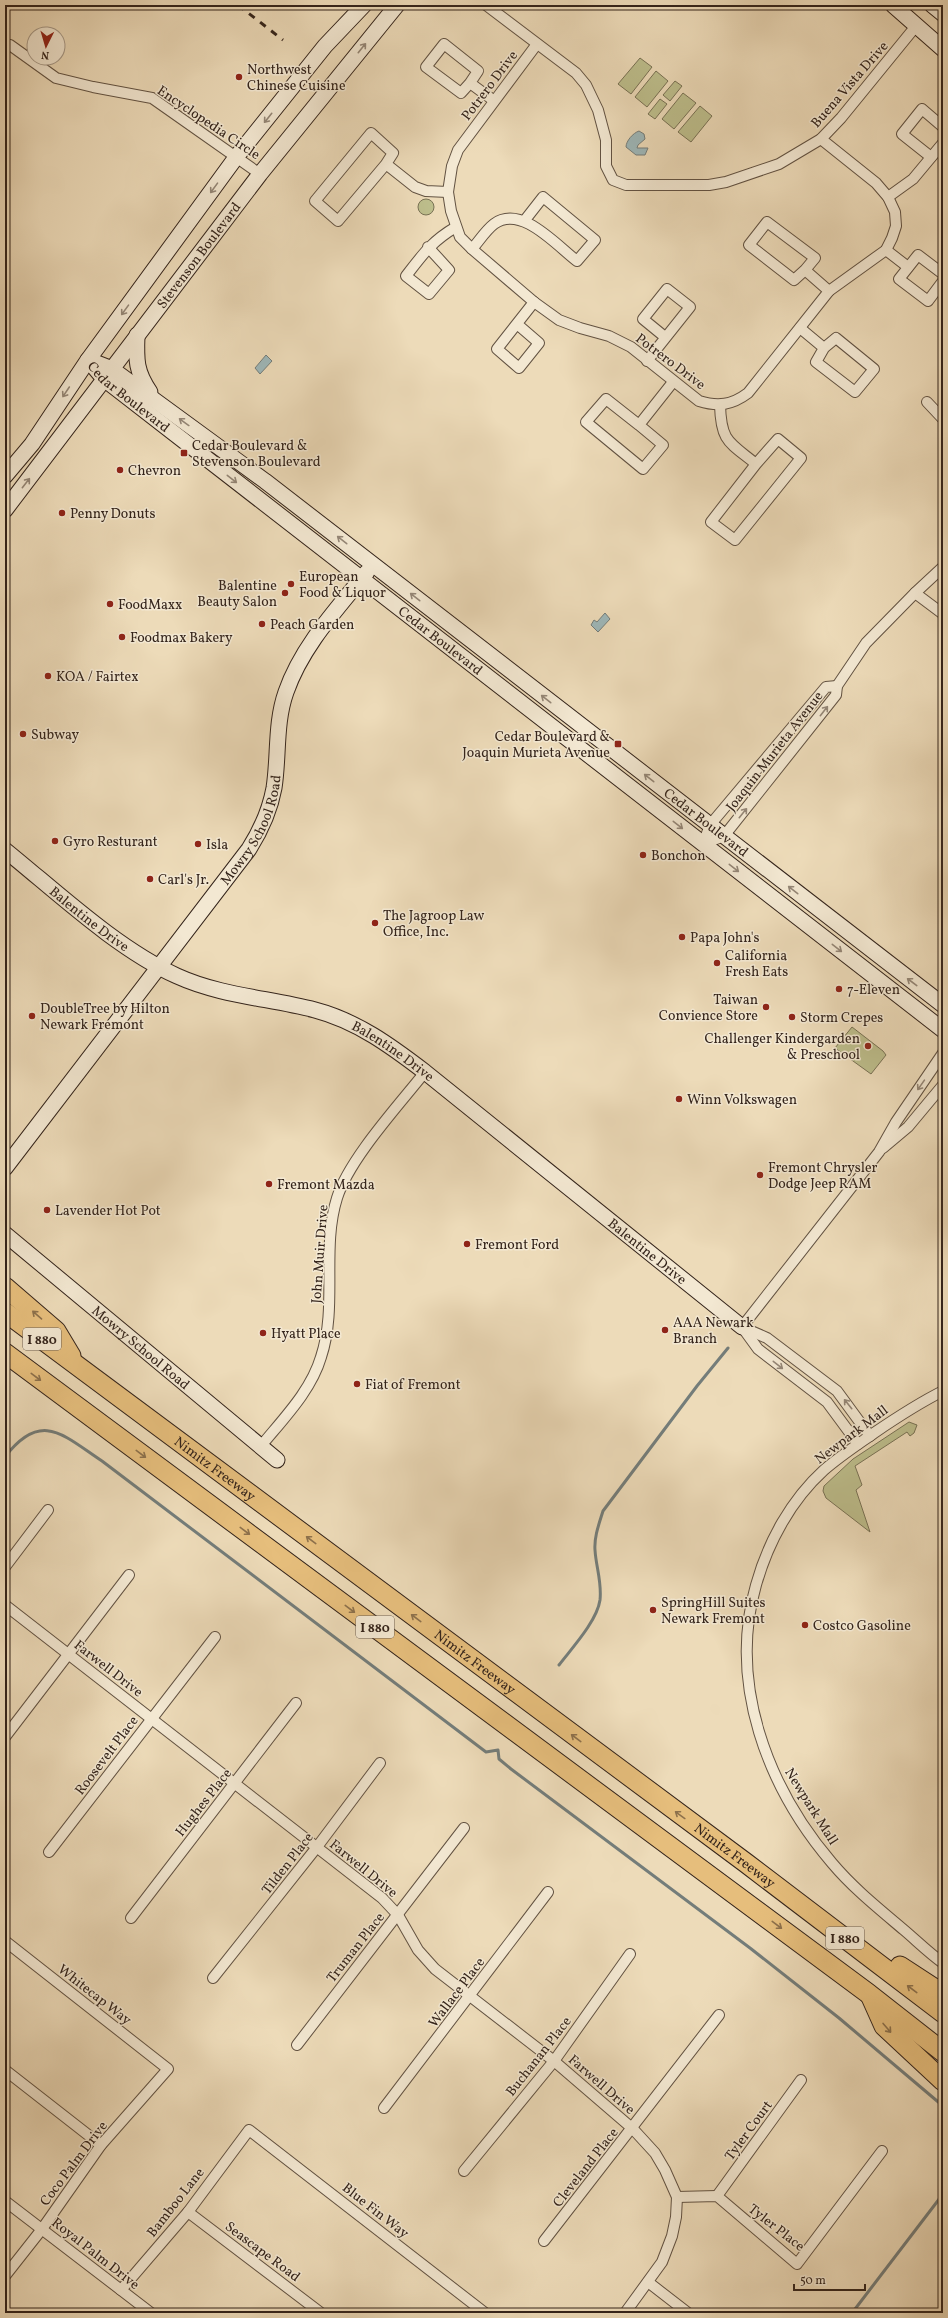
<svg xmlns="http://www.w3.org/2000/svg" width="948" height="2318" font-family="Vollkorn,serif">
  <rect width="100%" height="100%" fill="#eddbb9"/>
  <filter id="stains"><feTurbulence type="fractalNoise" baseFrequency=".005" numOctaves="4"/><feColorMatrix values="0 0 0 0 .2 0 0 0 0 .09 0 0 0 0 .02 0 0 0 .5 -.17"/></filter>
  <radialGradient id="worn" r=".72"><stop offset=".6" stop-color="#630" stop-opacity="0"/><stop offset="1" stop-color="#630" stop-opacity=".3"/></radialGradient>
  <g fill="#bdbe8c" stroke="#787154">
    <path d="M640,58L652,67L631,94L618,84Z"/>
    <path d="M656,71L668,81L647,107L635,97Z"/>
    <path d="M675,81L682,86L670,101L663,95Z"/>
    <path d="M683,93L696,103L674,129L662,119Z"/>
    <path d="M660,99L667,104L655,119L648,114Z"/>
    <path d="M700,106L712,116L691,142L678,132Z"/>
    <circle cx="426" cy="207" r="8"/>
    <path d="M852,1027L883,1051L886,1055L871,1074L835,1048Z"/>
    <path d="M909,1422L917,1425L914,1433L910,1436L907,1432L855,1466L862,1485L856,1490L870,1532L826,1498L823,1491L824,1486L853,1459Z"/>
  </g>
  <g fill="#9eb8ba" stroke="#747d7a">
    <path d="M639,131L644,134L645,139L638,145L637,148H648L645,155H636L626,147C626,141 633,133 639,131Z"/>
    <path d="M266,355L272,361L260,374L255,368Z"/>
    <path d="M605,613L610,619L598,632L591,625L594,620L597,622Z"/>
  </g>
  <g fill="none" stroke-linecap="round" stroke-linejoin="round">
    <g stroke="#747d7a" stroke-width="3">
      <path d="M5,1457C41,1410 63,1435 102,1461L486,1752L498,1750L499,1759L511,1769L750,1948L839,2018L943,2106"/>
      <path d="M559,1665C572,1648 597,1621 600,1600C602,1582 596,1567 595,1550C594,1537 599,1524 603,1511L697,1386L728,1348"/>
      <path d="M852,2313L943,2194"/>
    </g>
    <defs>
      <g id="street">
        <path d="M486,5L576,73L586,85L598,110L606,140V166L613,180L626,185H709L726,182L779,164L821,139L841,118L916,26"/>
        <path d="M537,44L458,150L452,166L448,192L451,211L460,237L472,249L534,302L559,320L580,328L609,336L631,347L699,401C718,407 732,405 748,393L829,291L886,250L892,238L896,226L895,212L888,197L876,183L821,139"/>
        <path d="M10,45L56,78L93,87L152,98L260,174"/>
        <path d="M470,83L478,71L444,44L426,67L461,93L470,83L493,100"/>
        <path d="M931,157L902,134L922,109L943,127"/>
        <path d="M386,164L393,153L371,133L315,201L338,221L386,164L415,187L426,191L448,192"/>
        <path d="M888,197L913,179L943,143"/>
        <path d="M428,247L449,270L429,294L406,276C423,254 432,241 456,227"/>
        <path d="M472,249C479,241 486,230 494,224C521,204 556,245 577,261L595,240L543,197L525,220"/>
        <path d="M886,250L908,267"/>
        <path d="M805,270L794,280L749,245L767,222L815,258L805,270L829,291"/>
        <path d="M943,274L918,255L899,279L928,301L943,281"/>
        <path d="M517,324L539,343L519,368L497,349L534,302"/>
        <path d="M800,328L824,348L836,338L874,369L855,392L816,362L824,348"/>
        <path d="M647,361L690,307L667,289L643,319L665,337"/>
        <path d="M927,402L943,419"/>
        <path d="M720,405C721,442 729,442 756,464L711,522L735,540L801,458L778,439L756,464"/>
        <path d="M639,425L663,445L643,469L586,422L606,399L639,425L673,382"/>
        <path d="M915,593L943,614"/>
        <path d="M703,844L724,836L836,695L837,686L866,643L915,593L943,567"/>
        <path d="M703,844L710,825L826,687L837,686"/>
        <path d="M883,1148L908,1127L943,1085"/>
        <path d="M742,1327L879,1152L896,1122L943,1053"/>
        <path d="M742,1327L767,1338L837,1391L870,1436"/>
        <path d="M742,1327L758,1349L827,1402L858,1444"/>
        <path d="M943,1391C919,1403 896,1418 874,1433C857,1445 840,1456 824,1470C791,1500 768,1542 756,1585C728,1683 767,1787 832,1863C853,1888 878,1908 904,1930C917,1941 929,1953 943,1963"/>
        <path d="M261,1446C283,1419 311,1391 321,1357C338,1306 321,1249 337,1198C349,1159 399,1105 425,1072"/>
        <path d="M5,1567L48,1510"/>
        <path d="M5,1605L382,1898L398,1915L418,1950L435,1969L554,2061L633,2129L655,2153L665,2170L677,2197L676,2217L672,2236L662,2262L625,2313"/>
        <path d="M5,1737L129,1575"/>
        <path d="M49,1852L215,1637"/>
        <path d="M131,1918L296,1703"/>
        <path d="M5,1941L168,2069L101,2145L42,2229L5,2276"/>
        <path d="M213,1978L317,1847L380,1763"/>
        <path d="M297,2045L464,1828"/>
        <path d="M5,2070L101,2145"/>
        <path d="M384,2108L548,1892"/>
        <path d="M464,2171L554,2061L630,1954"/>
        <path d="M717,2196L801,2080"/>
        <path d="M677,2197L717,2196L797,2264L882,2151"/>
        <path d="M5,2201L151,2313"/>
        <path d="M188,2212L321,2313"/>
        <path d="M544,2241L719,2015"/>
        <path d="M648,2282L688,2313"/>
        <path d="M121,2290L188,2212L249,2130L485,2313"/>
      </g>
      <g id="secondary">
        <path d="M893,5L943,49"/>
        <path d="M932,5L943,14"/>
        <path d="M137,335C136,360 136,372 150,392"/>
        <path id="s1" d="M88,360L104,379L117,389L943,1030"/>
        <path id="s2" d="M89,360L112,369L265,481L943,1005"/>
        <path d="M5,476L32,444L88,360L237,156L325,46L364,5"/>
        <path id="s3" d="M5,510L260,174L397,5"/>
        <path id="s4" d="M5,850C57,892 117,949 177,976C221,996 269,998 315,1010C357,1021 391,1046 425,1072L742,1327"/>
        <path id="s5" d="M5,1168L249,849C261,830 270,810 274,788C279,756 275,723 286,692C302,646 337,609 367,572"/>
        <path id="s6" d="M5,1234L277,1460"/>
      </g>
      <g id="highway">
        <path d="M5,1287L56,1331L71,1356"/>
        <path id="s7" d="M5,1312L746,1863L943,2013"/>
        <path d="M5,1353L869,1994L943,2052"/>
        <path d="M900,1966L943,1994"/>
        <path d="M871,1997L884,2026L943,2081"/>
      </g>
    </defs>
    <use href="#street" stroke="#625242" stroke-width="12"/>
    <use href="#secondary" stroke="#34241b" stroke-width="17"/>
    <use href="#highway" stroke="#34241b" stroke-width="21"/>
    <use href="#street" stroke="#f3e8d2" stroke-width="10"/>
    <use href="#secondary" stroke="#f3e8d2" stroke-width="15"/>
    <use href="#highway" stroke="#e6be7c" stroke-width="19"/>
    <path stroke="#34241b" stroke-width="3" stroke-dasharray="7 7" stroke-linecap="butt" d="M238,5L283,40"/>
  </g>
  <defs><path id="oneway-shaft" d="M-6 0H5M1.5-3L5.5 0L1.5 3" fill="none" stroke-width="1.6" stroke-linecap="round" stroke-linejoin="round"/></defs>
  <g stroke="#948676">
    <use href="#oneway-shaft" transform="translate(362 48) rotate(-51)"/>
    <use href="#oneway-shaft" transform="translate(268 118) rotate(129)"/>
    <use href="#oneway-shaft" transform="translate(214 188) rotate(126)"/>
    <use href="#oneway-shaft" transform="translate(125 310) rotate(126)"/>
    <use href="#oneway-shaft" transform="translate(66 392) rotate(124)"/>
    <use href="#oneway-shaft" transform="translate(184 422) rotate(-144)"/>
    <use href="#oneway-shaft" transform="translate(232 479) rotate(38)"/>
    <use href="#oneway-shaft" transform="translate(26 483) rotate(-52)"/>
    <use href="#oneway-shaft" transform="translate(342 540) rotate(-142)"/>
    <use href="#oneway-shaft" transform="translate(415 597) rotate(-142)"/>
    <use href="#oneway-shaft" transform="translate(546 699) rotate(-142)"/>
    <use href="#oneway-shaft" transform="translate(824 711) rotate(-52)"/>
    <use href="#oneway-shaft" transform="translate(649 778) rotate(-142)"/>
    <use href="#oneway-shaft" transform="translate(743 813) rotate(-51)"/>
    <use href="#oneway-shaft" transform="translate(678 825) rotate(38)"/>
    <use href="#oneway-shaft" transform="translate(734 868) rotate(38)"/>
    <use href="#oneway-shaft" transform="translate(793 890) rotate(-142)"/>
    <use href="#oneway-shaft" transform="translate(837 948) rotate(38)"/>
    <use href="#oneway-shaft" transform="translate(912 982) rotate(-143)"/>
    <use href="#oneway-shaft" transform="translate(921 1085) rotate(125)"/>
    <use href="#oneway-shaft" transform="translate(778 1365) rotate(38)"/>
    <use href="#oneway-shaft" transform="translate(848 1404) rotate(-129)"/>
  </g>
  <g stroke="#8d714c">
    <use href="#oneway-shaft" transform="translate(37 1315) rotate(-139)"/>
    <use href="#oneway-shaft" transform="translate(36 1377) rotate(37)"/>
    <use href="#oneway-shaft" transform="translate(141 1454) rotate(37)"/>
    <use href="#oneway-shaft" transform="translate(245 1531) rotate(37)"/>
    <use href="#oneway-shaft" transform="translate(311 1540) rotate(-143)"/>
    <use href="#oneway-shaft" transform="translate(350 1609) rotate(37)"/>
    <use href="#oneway-shaft" transform="translate(416 1618) rotate(-143)"/>
    <use href="#oneway-shaft" transform="translate(576 1738) rotate(-143)"/>
    <use href="#oneway-shaft" transform="translate(680 1815) rotate(-144)"/>
    <use href="#oneway-shaft" transform="translate(777 1925) rotate(37)"/>
    <use href="#oneway-shaft" transform="translate(912 1989) rotate(-143)"/>
    <use href="#oneway-shaft" transform="translate(887 2028) rotate(49)"/>
  </g>
  <g fill="#8f2418" stroke="#f3e8d2" stroke-width="1.5">
    <circle cx="239" cy="77" r="4"/>
    <rect x="180" y="449" width="8" height="8" rx="2"/>
    <circle cx="120" cy="470" r="4"/>
    <circle cx="62" cy="513" r="4"/>
    <circle cx="291" cy="584" r="4"/>
    <circle cx="285" cy="593" r="4"/>
    <circle cx="110" cy="604" r="4"/>
    <circle cx="262" cy="624" r="4"/>
    <circle cx="122" cy="637" r="4"/>
    <circle cx="48" cy="676" r="4"/>
    <circle cx="23" cy="734" r="4"/>
    <rect x="614" y="740" width="8" height="8" rx="2"/>
    <circle cx="55" cy="841" r="4"/>
    <circle cx="198" cy="844" r="4"/>
    <circle cx="643" cy="855" r="4"/>
    <circle cx="150" cy="879" r="4"/>
    <circle cx="375" cy="923" r="4"/>
    <circle cx="682" cy="937" r="4"/>
    <circle cx="717" cy="963" r="4"/>
    <circle cx="839" cy="989" r="4"/>
    <circle cx="766" cy="1007" r="4"/>
    <circle cx="32" cy="1016" r="4"/>
    <circle cx="792" cy="1017" r="4"/>
    <circle cx="868" cy="1046" r="4"/>
    <circle cx="679" cy="1099" r="4"/>
    <circle cx="760" cy="1175" r="4"/>
    <circle cx="269" cy="1184" r="4"/>
    <circle cx="47" cy="1210" r="4"/>
    <circle cx="467" cy="1244" r="4"/>
    <circle cx="665" cy="1330" r="4"/>
    <circle cx="263" cy="1333" r="4"/>
    <circle cx="357" cy="1384" r="4"/>
    <circle cx="653" cy="1610" r="4"/>
    <circle cx="805" cy="1625" r="4"/>
  </g>
  <g text-anchor="middle" stroke-width="3" stroke-linejoin="round" paint-order="stroke">
    <g fill="#f3e8d2" stroke="#6d5f52" stroke-width="1">
      <rect x="23" y="1328" width="38" height="22" rx="3"/>
      <rect x="356" y="1616" width="38" height="22" rx="3"/>
      <rect x="826" y="1927" width="38" height="22" rx="3"/>
    </g>
    <g font-size="13" font-weight="bold" fill="#34241b">
      <text x="42" y="1344">I 880</text>
      <text x="375" y="1632">I 880</text>
      <text x="845" y="1943">I 880</text>
    </g>
    <g font-size="14" fill="#34241b" stroke="#f3e8d2" text-anchor="start">
      <text x="247" y="74">Northwest<tspan x="247" dy="16">Chinese Cuisine</tspan></text>
      <text x="192" y="450">Cedar Boulevard &amp;<tspan x="192" dy="16">Stevenson Boulevard</tspan></text>
      <text x="128" y="475">Chevron</text>
      <text x="70" y="518">Penny Donuts</text>
      <text x="299" y="581">European<tspan x="299" dy="16">Food &amp; Liquor</tspan></text>
      <text x="277" y="590" text-anchor="end">Balentine<tspan x="277" dy="16">Beauty Salon</tspan></text>
      <text x="118" y="609">FoodMaxx</text>
      <text x="270" y="629">Peach Garden</text>
      <text x="130" y="642">Foodmax Bakery</text>
      <text x="56" y="681">KOA / Fairtex</text>
      <text x="31" y="739">Subway</text>
      <text x="610" y="741" text-anchor="end">Cedar Boulevard &amp;<tspan x="610" dy="16">Joaquin Murieta Avenue</tspan></text>
      <text x="63" y="846">Gyro Resturant</text>
      <text x="206" y="849">Isla</text>
      <text x="651" y="860">Bonchon</text>
      <text x="158" y="884">Carl's Jr.</text>
      <text x="383" y="920">The Jagroop Law<tspan x="383" dy="16">Office, Inc.</tspan></text>
      <text x="690" y="942">Papa John's</text>
      <text x="725" y="960">California<tspan x="725" dy="16">Fresh Eats</tspan></text>
      <text x="847" y="994">7-Eleven</text>
      <text x="758" y="1004" text-anchor="end">Taiwan<tspan x="758" dy="16">Convience Store</tspan></text>
      <text x="40" y="1013">DoubleTree by Hilton<tspan x="40" dy="16">Newark Fremont</tspan></text>
      <text x="800" y="1022">Storm Crepes</text>
      <text x="860" y="1043" text-anchor="end">Challenger Kindergarden<tspan x="860" dy="16">&amp; Preschool</tspan></text>
      <text x="687" y="1104">Winn Volkswagen</text>
      <text x="768" y="1172">Fremont Chrysler<tspan x="768" dy="16">Dodge Jeep RAM</tspan></text>
      <text x="277" y="1189">Fremont Mazda</text>
      <text x="55" y="1215">Lavender Hot Pot</text>
      <text x="475" y="1249">Fremont Ford</text>
      <text x="673" y="1327">AAA Newark<tspan x="673" dy="16">Branch</tspan></text>
      <text x="271" y="1338">Hyatt Place</text>
      <text x="365" y="1389">Fiat of Fremont</text>
      <text x="661" y="1607">SpringHill Suites<tspan x="661" dy="16">Newark Fremont</tspan></text>
      <text x="813" y="1630">Costco Gasoline</text>
    </g>
    <g font-size="14" fill="#34241b" stroke="#f3e8d2">
      <text transform="translate(849 84) rotate(-49)" y="5">Buena Vista Drive</text>
      <text transform="translate(489 85) rotate(-53)" y="5">Potrero Drive</text>
      <text transform="translate(209 122) rotate(34)" y="5">Encyclopedia Circle</text>
      <text dy="5" stroke="none"><textPath href="#s3" startOffset="320">Stevenson Boulevard</textPath></text>
      <text transform="translate(671 361) rotate(37)" y="5">Potrero Drive</text>
      <text dy="5" stroke="none"><textPath href="#s1" startOffset="55">Cedar Boulevard</textPath></text>
      <text dy="5" stroke="none"><textPath href="#s1" startOffset="451">Cedar Boulevard</textPath></text>
      <text transform="translate(774 751) rotate(-52)" y="5">Joaquin Murieta Avenue</text>
      <text dy="5" stroke="none"><textPath href="#s2" startOffset="772">Cedar Boulevard</textPath></text>
      <text dy="5" stroke="none"><textPath href="#s5" startOffset="420">Mowry School Road</textPath></text>
      <text dy="5" stroke="none"><textPath href="#s4" startOffset="109">Balentine Drive</textPath></text>
      <text dy="5" stroke="none"><textPath href="#s4" startOffset="445">Balentine Drive</textPath></text>
      <text dy="5" stroke="none"><textPath href="#s4" startOffset="769">Balentine Drive</textPath></text>
      <text transform="translate(319 1254) rotate(-86)" y="5">John Muir Drive</text>
      <text dy="5" stroke="none"><textPath href="#s6" startOffset="177">Mowry School Road</textPath></text>
      <text transform="translate(851 1434) rotate(-37)" y="5">Newpark Mall</text>
      <text dy="5" stroke="none"><textPath href="#s7" startOffset="262">Nimitz Freeway</textPath></text>
      <text dy="5" stroke="none"><textPath href="#s7" startOffset="586">Nimitz Freeway</textPath></text>
      <text transform="translate(109 1668) rotate(38)" y="5">Farwell Drive</text>
      <text transform="translate(106 1755) rotate(-53)" y="5">Roosevelt Place</text>
      <text transform="translate(203 1802) rotate(-52)" y="5">Hughes Place</text>
      <text transform="translate(812 1806) rotate(58)" y="5">Newpark Mall</text>
      <text dy="5" stroke="none"><textPath href="#s7" startOffset="910">Nimitz Freeway</textPath></text>
      <text transform="translate(287 1863) rotate(-52)" y="5">Tilden Place</text>
      <text transform="translate(364 1868) rotate(39)" y="5">Farwell Drive</text>
      <text transform="translate(355 1947) rotate(-52)" y="5">Truman Place</text>
      <text transform="translate(456 1992) rotate(-53)" y="5">Wallace Place</text>
      <text transform="translate(95 1994) rotate(38)" y="5">Whitecap Way</text>
      <text transform="translate(538 2056) rotate(-52)" y="5">Buchanan Place</text>
      <text transform="translate(602 2084) rotate(41)" y="5">Farwell Drive</text>
      <text transform="translate(748 2130) rotate(-54)" y="5">Tyler Court</text>
      <text transform="translate(73 2163) rotate(-53)" y="5">Coco Palm Drive</text>
      <text transform="translate(585 2167) rotate(-52)" y="5">Cleveland Place</text>
      <text transform="translate(175 2202) rotate(-52)" y="5">Bamboo Lane</text>
      <text transform="translate(376 2210) rotate(38)" y="5">Blue Fin Way</text>
      <text transform="translate(777 2227) rotate(38)" y="5">Tyler Place</text>
      <text transform="translate(263 2251) rotate(37)" y="5">Seascape Road</text>
      <text transform="translate(96 2253) rotate(38)" y="5">Royal Palm Drive</text>
    </g>
  </g>
  <rect width="948" height="2318" fill="none" stroke="#eddbb9" stroke-width="20"/>
  <rect x="6" y="6" width="936" height="2306" fill="none" stroke="#34241b" stroke-width="2"/>
  <rect x="10" y="10" width="928" height="2298" fill="none" stroke="#34241b"/>
  <g transform="translate(46 46) rotate(185)"><circle r="19" fill="#f3e8d2" stroke="#a79a89"/>
  <path d="M0-3L7 15L0 10L-7 15Z" fill="#8f2418"/>
  <text y="-6" font-size="11" font-weight="bold" text-anchor="middle" fill="#34241b">N</text>
  </g>
  <path d="M794 2284v6h71v-6" fill="none" stroke="#34241b" stroke-width="2"/>
  <text x="800" y="2284" font-size="12" fill="#34241b" stroke="#f3e8d2" stroke-width="3" paint-order="stroke">50 m</text>
  <rect width="100%" height="100%" filter="url(#stains)"/>
  <rect width="100%" height="100%" fill="url(#worn)"/>
</svg>
